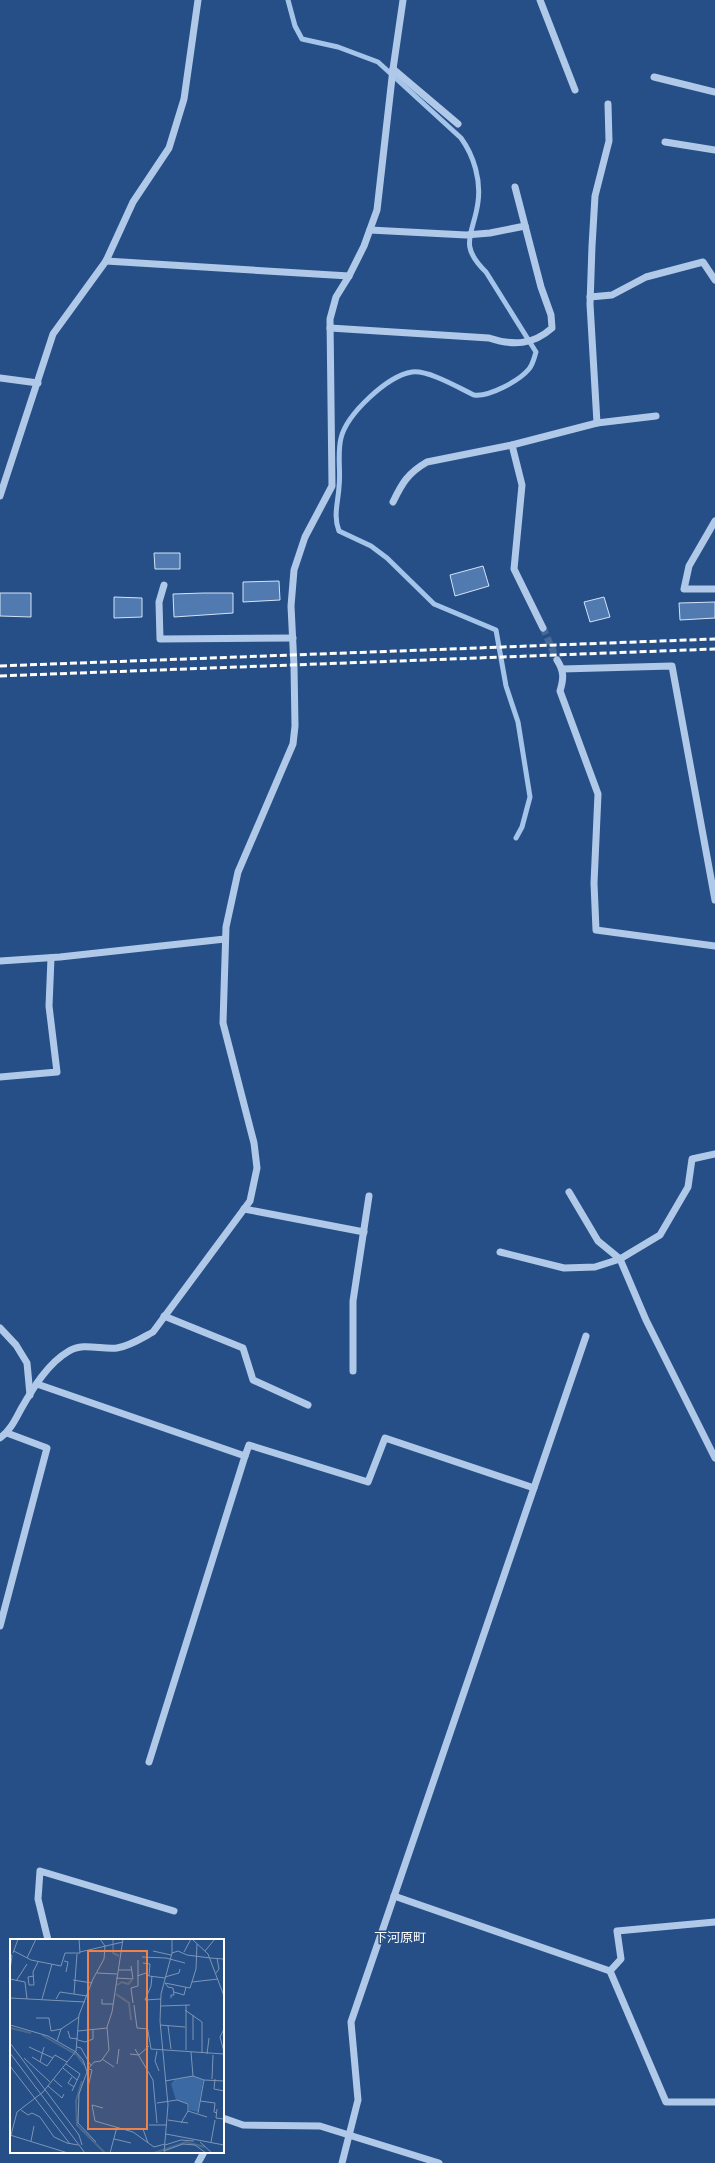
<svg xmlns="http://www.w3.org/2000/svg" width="715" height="2163" font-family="'Fira Sans','Noto Sans JP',sans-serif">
  <rect width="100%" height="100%" fill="#254f86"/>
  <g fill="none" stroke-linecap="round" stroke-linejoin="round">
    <path stroke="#a4c4e9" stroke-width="5" d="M288,0L295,26L302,39L338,47L378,62L461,138C474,156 481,180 478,202C474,234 457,244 486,272L536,352C534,358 533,364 529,369C519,381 489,397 474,395C459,388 429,370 412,372C387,376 347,414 341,438C337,454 341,471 339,487C338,503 333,516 339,531L371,546L387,558L434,604L496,630L506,686L518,722L530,797L522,827L516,838"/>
  </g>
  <g fill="#517bb0" stroke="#d4e3f7">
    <path d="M154,553H180V569H155Z"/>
    <path d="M483,566L489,586L455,596L450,575Z"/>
    <path d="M279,581L280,600L243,602V582Z"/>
    <path d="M0,593H31V617L0,616Z"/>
    <path d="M204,593H233V613L174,617L173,594Z"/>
    <path d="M114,597L142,598V617L114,618Z"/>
    <path d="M604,597L610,617L590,622L584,602Z"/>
    <path d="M715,602V618L680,620L679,603Z"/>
  </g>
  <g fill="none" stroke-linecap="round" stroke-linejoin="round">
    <path stroke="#466998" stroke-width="7" stroke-dasharray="7 3.5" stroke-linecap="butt" d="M543,628L557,660"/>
    <g stroke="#b0c9e8" stroke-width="7">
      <path d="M540,0L575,90"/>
      <path d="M393,69L458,124"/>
      <path d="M654,77L715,92"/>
      <path d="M665,142L715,150"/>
      <path d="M370,230L466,235L490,233L525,226"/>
      <path d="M106,261L349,276"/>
      <path d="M590,297L612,295L646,277L703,262L715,280"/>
      <path d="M330,328L489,338C513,346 533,345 552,328L551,315L541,287L515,187"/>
      <path d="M0,378L38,383"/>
      <path d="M597,423L590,304L592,246L595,196L609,141L608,104"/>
      <path d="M512,445L522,485L514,569L543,628"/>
      <path d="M0,496L53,334L106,261L133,202L169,148L184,99L198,0"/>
      <path d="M393,502C402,483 408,473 427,462L512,445L597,423L656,416"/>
      <path d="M715,521L689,566L684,589H715"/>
      <path d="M164,585L159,602L160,639L293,638"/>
      <path d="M557,660C564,671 564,678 560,691L598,794L594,883L596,930L715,946"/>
      <path d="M562,669L672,666L715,900"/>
      <path d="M0,961L60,957L225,939"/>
      <path d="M0,1077L57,1072L49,1006L51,958"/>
      <path d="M569,1192L598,1241L620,1259L646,1320L715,1458"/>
      <path d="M244,1209L364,1232"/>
      <path d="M500,1252L564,1268L595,1267L620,1259L660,1235L688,1187L692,1159L715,1154"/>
      <path d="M164,1316L243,1348L253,1380L308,1405"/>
      <path d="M0,1328L16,1345L27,1363L30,1395"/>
      <path d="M353,1371V1301L369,1196"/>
      <path d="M37,1384L245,1456L249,1445L368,1482L385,1438L534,1488"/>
      <path d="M0,1438C10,1431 15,1420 21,1409C33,1388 48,1363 69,1351C83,1342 102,1350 117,1348C130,1346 142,1338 153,1332L250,1201L257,1168L254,1143L223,1023L226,927L238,872L293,744L295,726L294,666L291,606L294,570L305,537L332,486L330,319L336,297L349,276L364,246L377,210L393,69L403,0"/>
      <path d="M0,1626L47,1448L7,1433"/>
      <path d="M149,1762L245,1456"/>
      <path d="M394,1896L610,1971L666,2102H715"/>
      <path d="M48,1940L38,1899L40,1871L174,1911"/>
      <path d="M610,1971L621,1959L617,1931L715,1922"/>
      <path d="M223,2118L243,2125L320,2126L439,2163"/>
      <path d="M198,2163L204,2152"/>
      <path d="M342,2163L358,2100L351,2022L586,1336"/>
    </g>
    <g stroke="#fff" stroke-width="3" stroke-dasharray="7 3" stroke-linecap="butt">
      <path d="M0,666L715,639"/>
      <path d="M0,676L715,649"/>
    </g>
  </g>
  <g text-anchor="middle" stroke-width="3" stroke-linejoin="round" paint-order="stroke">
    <g font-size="13" fill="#fff" stroke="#254f86">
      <text x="400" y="1942">下河原町</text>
    </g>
  </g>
  <g transform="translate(10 1939)">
    <rect width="214" height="214" fill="#254f86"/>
    <path d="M183,137L193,141L188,173L179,171V165L166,161L161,145L165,140Z" fill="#3a69a3"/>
    <path fill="none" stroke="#4b688f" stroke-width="2" d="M103,0V14L109,17M107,46L112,43L118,45L122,41M106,55L119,64L121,81M0,89L21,94M32,96L67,116L74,126M72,142L66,162L67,186L95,214M144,214L176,203L195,208"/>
    <path fill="none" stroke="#7c95b6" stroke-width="1" d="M182,0L198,15L214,57M4,12L21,21L51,27L55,14H70L69,0M143,12L161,16M195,12L205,0M70,13L113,3M174,13L181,0M0,14L2,17L0,31M3,14L8,0M162,14L168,12L177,16L200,19M132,18L156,19L175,24M17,19L26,0M200,19L214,20M54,22L58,23L56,33M133,24L140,25L139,37M109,31H122M87,34L107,35M206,34L209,30L207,19M24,37L18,38L19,46H24L23,33L28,23M127,37L136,34L139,37L155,39M142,37L141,47L135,61L151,60M155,38L169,34L170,30M106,39L123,40L121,27M0,40L15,43L17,60M63,41L82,44M6,42L17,25M182,43L208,40M155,44L180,49L186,30L187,5M155,44L158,48L163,49L164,56H161V59M164,53L174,56L176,48M64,55L67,15M0,59L75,63M32,60L42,25M46,60L50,53L77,57M92,60V65H103M123,64L121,49L128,47V21M124,66L127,89L138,90M176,66V111M151,67L180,66M175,71L192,83V114M183,76V101M26,79H39L41,92L51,90M0,86L38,97L66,113L73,121L77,133L69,155L68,184L86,203M137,86L141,110L214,115M150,86L175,88M158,87L161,110M214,90L210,98L214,113M58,92L60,99L68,100M68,92L97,89M68,101L75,103L83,100V91M47,102L51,90L69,78M0,104L69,196L72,206M19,108L43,119M67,108L71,109L81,127M125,110L143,141L147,184M147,112L145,122L149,132M181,113L183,137M0,114L75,214M120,115L129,116L139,107M197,115L199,99M22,118L37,127L45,116L57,123M14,119L40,143M92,120L104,128M30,123L34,108M56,125L70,135L62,152M107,125L109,110M0,127L60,205M53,129L67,141M77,131L84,123L91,122L99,111L97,88L102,73L113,0M62,138L58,144L64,148M43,140L52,148M202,140L203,116M205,140L204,150L214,152M155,142L183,137L194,141L214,142M38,147L52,159L54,155M78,148L82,131L79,130M190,162L205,164L204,173L207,174M147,164L167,161L178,165V172L171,184M93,169L82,166L85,182L123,193L144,208L155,205M207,170L206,179L214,180M11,171L18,176L22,174L30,178L44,198L57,204L68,206M178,172L197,178M188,174L194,141M158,181L178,184M139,186H157M133,190L138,204M156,195L214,206M0,196L58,214M1,196L7,173L33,153L66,112L69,76L83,40L94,20L95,7L90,0M104,200L121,204M21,202L24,187M190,203L202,214M201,203L205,181M155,206L171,201L184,202M154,212L173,205L185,206L196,214M100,214L107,188M154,214L158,166L150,82L151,55L162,14V0"/>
    <path fill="#ee8249" fill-opacity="0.15" stroke="#ee8249" stroke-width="2" d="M78,12H137V190H78Z"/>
    <rect width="214" height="214" fill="none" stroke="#fff" stroke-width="2"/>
  </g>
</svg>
